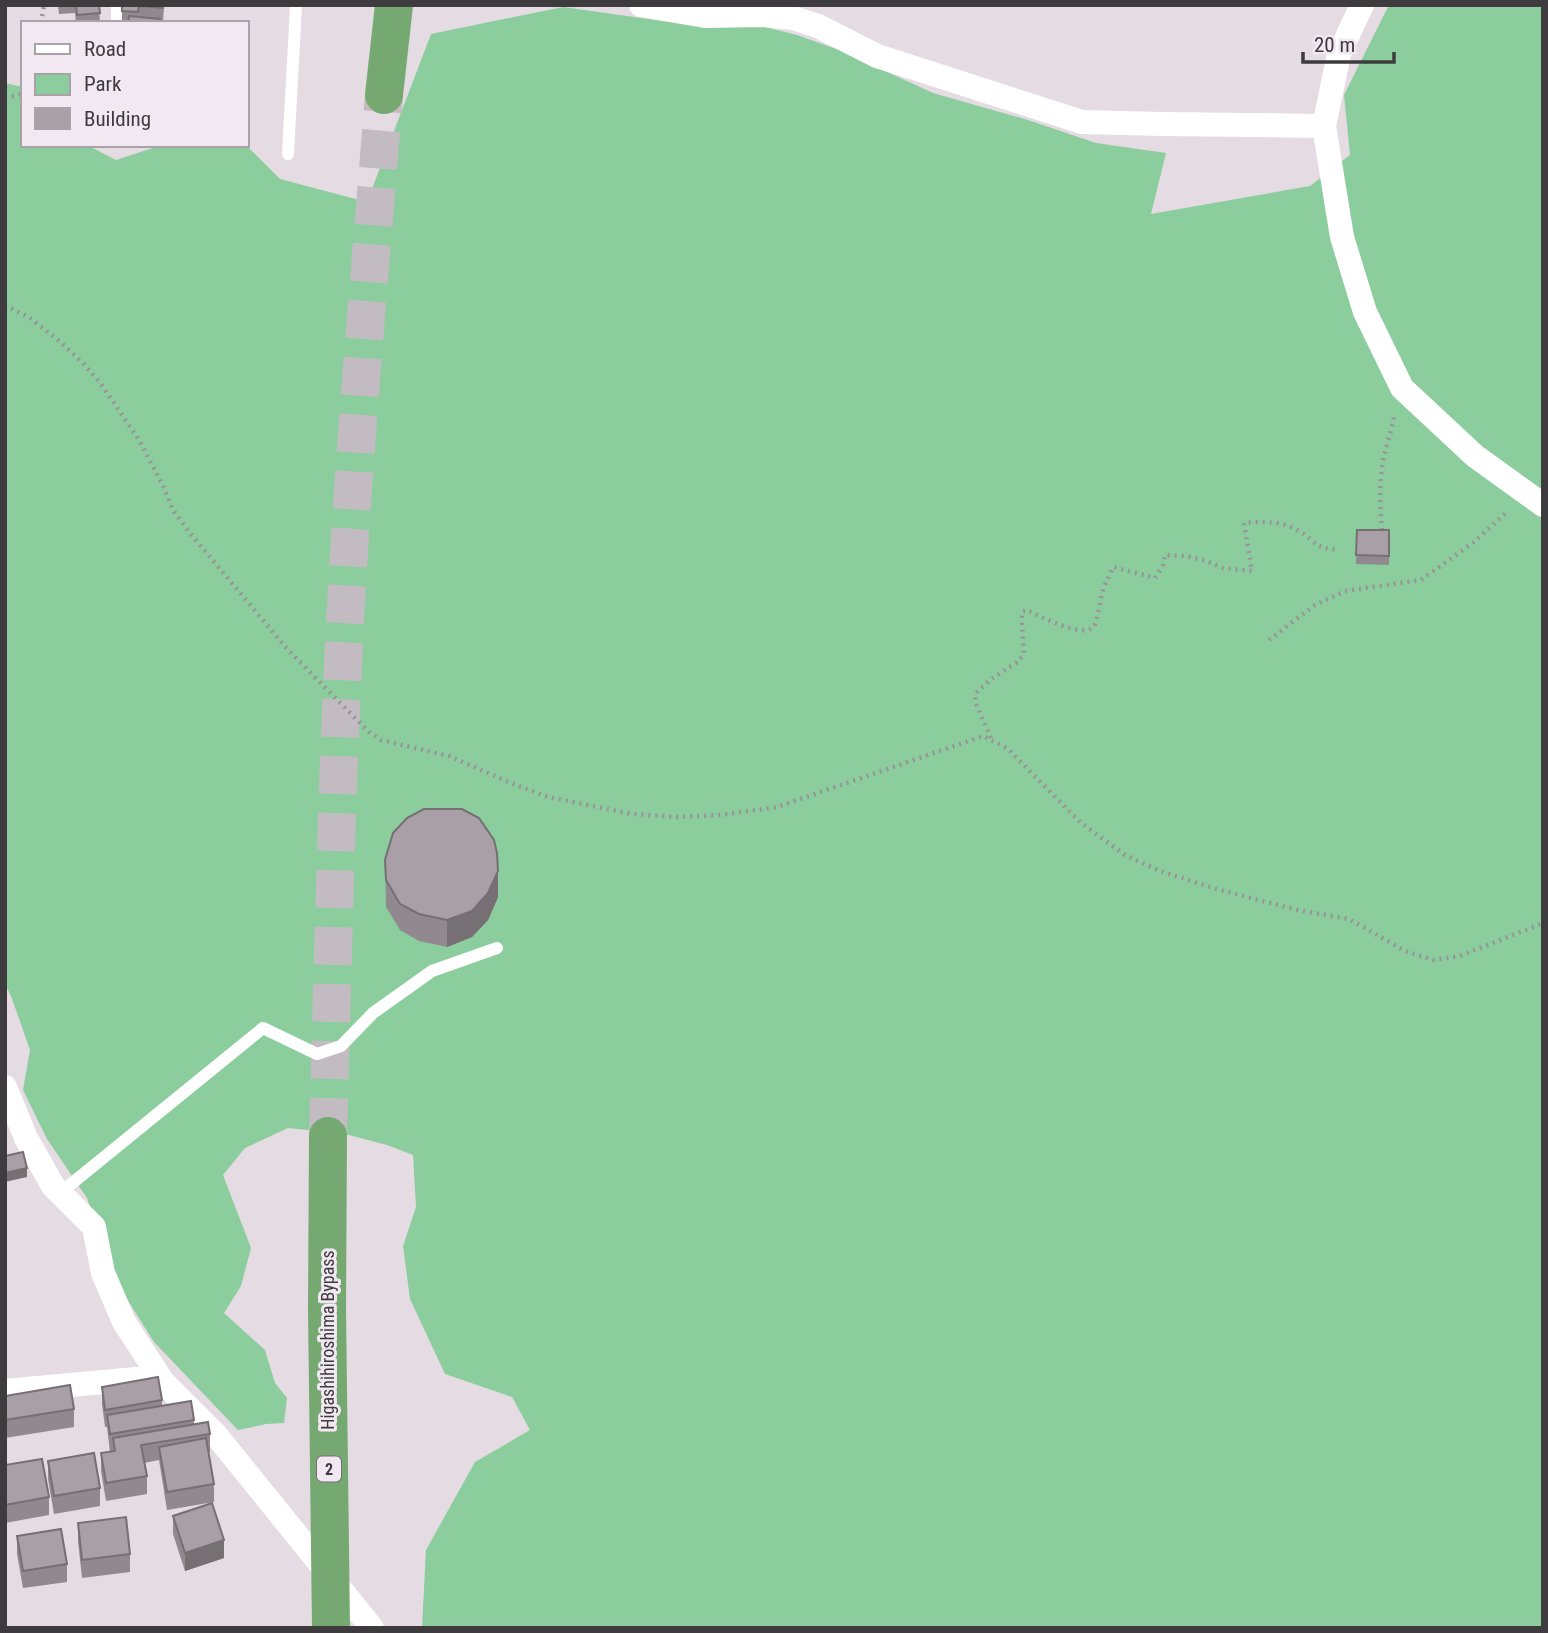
<svg xmlns="http://www.w3.org/2000/svg" width="1548" height="1633" font-family="'Roboto Condensed',sans-serif">
  <rect width="100%" height="100%" fill="#e4dbe3"/>
  <path fill="#8bcd9c" d="M1389,5H1543V1628H422L426,1550L475,1462L530,1430L512,1397L445,1374L410,1299L403,1246L416,1207L413,1155L387,1145L345,1134L288,1128L245,1148L223,1175L251,1248L241,1286L224,1313L265,1350L275,1383L287,1398L284,1423L266,1424L238,1430L154,1342L120,1288L87,1198L47,1139L23,1090L30,1050L11,996L5,984V83L23,87V145H87L116,160L162,145H246L280,179L367,202L431,34L563,7L691,25H757L797,35L839,50L933,93L1028,120L1096,143L1166,153L1151,214L1310,186L1350,155L1344,95Z"/>
  <g fill="none" stroke-linecap="round" stroke-linejoin="round">
    <path stroke="#c3bbc2" stroke-width="38" stroke-dasharray="38 19" stroke-linecap="butt" d="M328,1136C333,965 336,794 345,623C354,447 370,271 384,95"/>
    <g stroke="#999399" stroke-width="4.5" stroke-dasharray="2 5" stroke-linecap="butt">
      <path d="M41,23L44,5"/>
      <path d="M5,97H11L23,94"/>
      <path d="M5,305L30,318L57,339L83,363L101,384L139,440L164,488L173,510L189,532L288,650L369,732L381,740L449,756L511,783L548,797L632,814L678,817L720,815L777,807L983,736L1007,748L1080,822L1125,855L1160,871L1220,890L1298,910L1349,919L1405,951L1434,960L1460,956L1543,923"/>
      <path d="M1382,530C1380,507 1379,484 1383,461C1386,447 1391,432 1394,417"/>
      <path d="M1269,640L1315,605L1345,591L1421,580L1474,542L1508,511"/>
      <path d="M991,738L975,702L976,693L990,680L1019,661L1024,653L1022,625V612L1027,610C1038,615 1084,640 1094,626C1097,621 1101,600 1102,593C1105,584 1109,576 1113,567L1155,578L1163,565L1165,555L1186,556L1207,561L1223,568L1252,571L1244,523C1263,521 1283,521 1299,531C1318,543 1314,548 1339,550"/>
    </g>
    <g stroke="#fff" stroke-width="12">
      <path d="M117,5V23"/>
      <path d="M288,154L296,5"/>
      <path d="M60,1193L263,1028L317,1054L341,1046L373,1013L432,971L497,948"/>
    </g>
    <g stroke="#fff" stroke-width="24">
      <path d="M641,5L705,16L762,15L793,18L818,26L877,56L1082,122L1162,124L1324,126L1339,54L1362,5"/>
      <path d="M1324,126L1342,237L1365,312L1402,388L1475,456L1543,505"/>
      <path d="M5,1087L26,1138L53,1186L94,1227L103,1273L124,1322L163,1382"/>
      <path d="M5,1391L136,1379L163,1382L216,1435L372,1628"/>
    </g>
    <g stroke="#76a971" stroke-width="38">
      <path d="M384,95L394,5"/>
      <path d="M328,1136L327,1309L331,1628"/>
    </g>
  </g>
  <g fill="#91898f">
    <path d="M58,5H99L100,23H76L75,13L59,14Z"/>
    <path d="M122,5H164L163,23H122Z"/>
    <path d="M1357,530H1389V565L1356,564Z"/>
    <path d="M385,860L498,897L488,920L472,937L447,947L419,941L400,930L386,907Z"/>
    <path d="M102,1387L162,1400V1406L194,1420V1424L210,1434V1452H209L214,1484V1502L167,1510L159,1460L144,1463L147,1476V1494L106,1501L101,1471V1453L110,1452L107,1427H105L102,1404Z"/>
    <path d="M5,1396L74,1409V1427L5,1438Z"/>
    <path d="M48,1461L100,1488V1506L54,1514L48,1479Z"/>
    <path d="M5,1465L49,1497V1515L5,1523Z"/>
    <path d="M173,1516L224,1558L185,1571L173,1534Z"/>
    <path d="M78,1523L130,1554V1572L82,1578L78,1541Z"/>
    <path d="M17,1536L67,1564V1582L23,1588L17,1554Z"/>
  </g>
  <g fill="#766f74">
    <path d="M498,871V897L488,920L472,937L447,947V920Z"/>
    <path d="M27,1168V1177L5,1182V1173Z"/>
    <path d="M224,1540V1558L185,1571V1553Z"/>
  </g>
  <g fill="#a99fa6" stroke="#766f74" stroke-width="2">
    <path d="M76,5H99L100,13L77,15Z"/>
    <path d="M122,5H163V8L139,6L138,12L122,11Z"/>
    <path d="M129,16L160,19V23H128Z"/>
    <path d="M1357,530H1389V556L1356,555Z"/>
    <path d="M424,809H462L479,818L494,840L497,853L498,871L488,893L472,911L447,920L419,914L400,904L386,880L385,860L393,833L407,818Z"/>
    <path d="M23,1152L27,1168L5,1173V1156Z"/>
    <path d="M158,1377L162,1400L105,1410L102,1387Z"/>
    <path d="M70,1385L74,1409L5,1420V1396Z"/>
    <path d="M191,1401L194,1420L110,1434L107,1415Z"/>
    <path d="M208,1422L210,1434L141,1445L147,1476L106,1483L101,1453L115,1451L113,1438Z"/>
    <path d="M206,1438L214,1484L167,1492L159,1447Z"/>
    <path d="M94,1453L100,1488L54,1496L48,1461Z"/>
    <path d="M42,1459L49,1497L5,1505V1465Z"/>
    <path d="M212,1503L224,1540L185,1553L173,1516Z"/>
    <path d="M126,1517L130,1554L82,1560L78,1523Z"/>
    <path d="M61,1529L67,1564L23,1571L17,1536Z"/>
  </g>
  <g text-anchor="middle" stroke-width="6" stroke-linejoin="round" paint-order="stroke">
    <rect fill="#f1e8f1" stroke="#746f74" stroke-width="2" x="317" y="1456.5" width="24" height="25" rx="5"/>
    <g font-size="16" font-weight="bold" fill="#3e3b3e">
      <text x="329" y="1475">2</text>
    </g>
    <g font-size="18" fill="#3e3b3e" stroke="#f1e8f1">
      <text transform="translate(328 1340) rotate(-90)" y="6">Higashihiroshima Bypass</text>
    </g>
  </g>
  <rect width="1548" height="1633" fill="none" stroke="#3e3b3e" stroke-width="14"/>
  <rect x="21" y="21" width="228" height="126" fill="#f1e8f1" stroke="#a9a3a9" stroke-width="2"/>
  <rect x="35" y="44" width="35" height="10" fill="#ffffff" stroke="#a9a3a9" stroke-width="2"/>
  <text x="84" y="56" font-size="21" fill="#3e3b3e">Road</text>
  <rect x="35" y="74" width="35" height="21" fill="#8bcd9c" stroke="#a9a3a9" stroke-width="2"/>
  <text x="84" y="91" font-size="21" fill="#3e3b3e">Park</text>
  <rect x="35" y="108" width="35" height="21" fill="#a99fa6" stroke="#a9a3a9" stroke-width="2"/>
  <text x="84" y="126" font-size="21" fill="#3e3b3e">Building</text>
  <path d="M1303 52v10h91v-10" fill="none" stroke="#3e3b3e" stroke-width="3.5"/>
  <text x="1314" y="52" font-size="21" fill="#3e3b3e" stroke="#f1e8f1" stroke-width="5" paint-order="stroke">20 m</text>
</svg>
